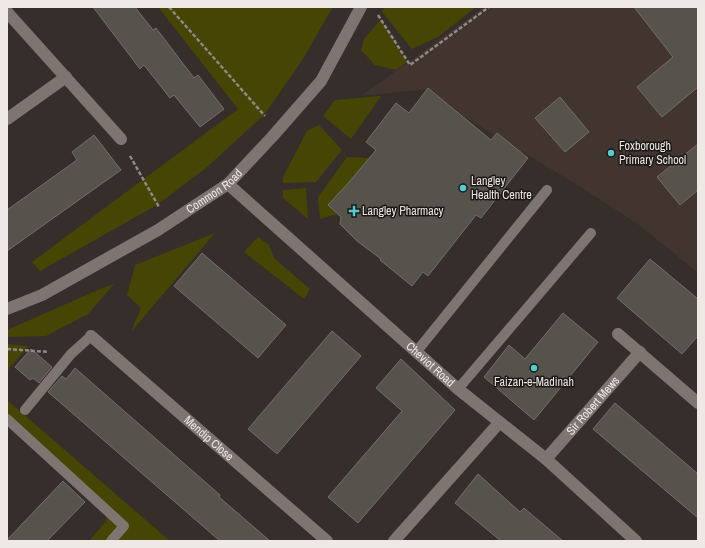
<svg xmlns="http://www.w3.org/2000/svg" width="705" height="548" font-family="'Archivo Narrow',sans-serif">
  <rect width="100%" height="100%" fill="#352e2b"/>
  <path fill="#42342e" d="M484,7H698V273L639,225L587,191L463,116L429,89L361,96Z"/>
  <g fill="#464503">
    <path d="M158,7H333L301,62L264,115L206,168L157,205L40,271L32,262L238,109Z"/>
    <path d="M384,7H476L438,37L412,49L382,12Z"/>
    <path d="M381,19L407,62L396,70L375,65L361,50L364,39Z"/>
    <path d="M381,96L351,139L323,116L335,100Z"/>
    <path d="M319,125L342,150L316,182L283,183V177L307,131Z"/>
    <path d="M347,157L369,158L350,181L328,205L337,214L320,219L318,197Z"/>
    <path d="M306,188L308,219L283,198V190Z"/>
    <path d="M215,233L131,332L141,308L127,295L135,265Z"/>
    <path d="M258,237L269,245L274,258L310,289L304,299L244,252Z"/>
    <path d="M114,284L88,314L46,336L7,337V330L100,289Z"/>
    <path d="M7,344L28,346L7,371Z"/>
    <path d="M7,400L170,541H89L106,521L107,511L7,418Z"/>
  </g>
  <g fill="#56524c" stroke="#736e67">
    <path d="M93,7H135L153,30L156,28L194,78L198,75L224,109L200,127L174,95L170,98L144,65L140,69Z"/>
    <path d="M634,7H698V87L662,117L637,87L673,57Z"/>
    <path d="M428,88L491,140L497,133L528,158L481,218L476,215L428,276L423,272L412,286L380,260L381,259L357,241L340,224L341,217L328,205L350,181L376,150L366,142L396,103L409,113Z"/>
    <path d="M560,97L589,132L565,152L535,118Z"/>
    <path d="M94,135L121,170L7,251V210L77,160L72,152Z"/>
    <path d="M698,144V190L680,205L657,177Z"/>
    <path d="M202,253L286,325L258,358L174,286Z"/>
    <path d="M650,259L698,299V336L682,354L617,298Z"/>
    <path d="M563,313L598,342L534,420L484,377L509,345L525,359Z"/>
    <path d="M332,331L361,356L277,454L248,429Z"/>
    <path d="M31,349L52,367L39,383L33,378L30,380L15,367Z"/>
    <path d="M401,359L455,410L358,523L328,497L402,411L376,388Z"/>
    <path d="M75,368L220,495L219,497L270,541H220L48,392L62,376L66,379Z"/>
    <path d="M615,403L698,474V518L593,429Z"/>
    <path d="M478,474L520,512L524,508L563,541H501L455,503Z"/>
    <path d="M63,481L85,502L47,541H7V540Z"/>
  </g>
  <g fill="none" stroke-linecap="round" stroke-linejoin="round">
    <g stroke="#8f8987" stroke-width="2.5" stroke-dasharray="4 2" stroke-linecap="butt">
      <path d="M169,7L265,116"/>
      <path d="M378,15L410,65L489,7"/>
      <path d="M130,156L159,207"/>
      <path d="M7,349L49,352"/>
    </g>
    <g stroke="#7e7571" stroke-width="10">
      <path d="M417,351L547,190"/>
      <path d="M458,389L591,233"/>
      <path d="M25,410L71,354L91,336"/>
      <path d="M7,419L124,526L111,541"/>
    </g>
    <g stroke="#7e7571" stroke-width="12">
      <path d="M7,12L121,139"/>
      <path d="M7,119L66,77"/>
      <path id="s1" d="M228,184L458,389L546,459L636,541"/>
      <path id="s2" d="M7,309L42,295L158,230L228,184L272,137L321,81L361,7"/>
      <path d="M618,334L698,403"/>
      <path id="s3" d="M91,336L327,541"/>
      <path id="s4" d="M546,459L640,352"/>
      <path d="M394,541L499,423"/>
    </g>
  </g>
  <g fill="#51ccd2" stroke="#1a1715" stroke-width="1.5">
    <circle cx="611" cy="153" r="4"/>
    <circle cx="463" cy="188" r="4"/>
    <path d="M352 205h4v4h4v4h-4v4h-4v-4h-4v-4h4z"/>
    <circle cx="534" cy="368" r="4"/>
  </g>
  <g text-anchor="middle" stroke-width="3" stroke-linejoin="round" paint-order="stroke">
    <g font-size="12" fill="#eee9e7" stroke="#1a1715" text-anchor="start">
      <text x="619" y="150">Foxborough<tspan x="619" dy="14">Primary School</tspan></text>
      <text x="471" y="185">Langley<tspan x="471" dy="14">Health Centre</tspan></text>
      <text x="362" y="215">Langley Pharmacy</text>
      <text x="534" y="386" text-anchor="middle">Faizan-e-Madinah</text>
    </g>
    <g font-size="12" fill="#eee9e7" stroke="#1a1715">
      <text dy="4" stroke="none"><textPath href="#s2" startOffset="239">Common Road</textPath></text>
      <text dy="4" stroke="none"><textPath href="#s1" startOffset="271">Cheviot Road</textPath></text>
      <text dy="4" stroke="none"><textPath href="#s4" startOffset="71">Sir Robert Mews</textPath></text>
      <text dy="4" stroke="none"><textPath href="#s3" startOffset="156">Mendip Close</textPath></text>
    </g>
  </g>
  <rect width="705" height="548" fill="none" stroke="#eee9e7" stroke-width="16"/>
</svg>
